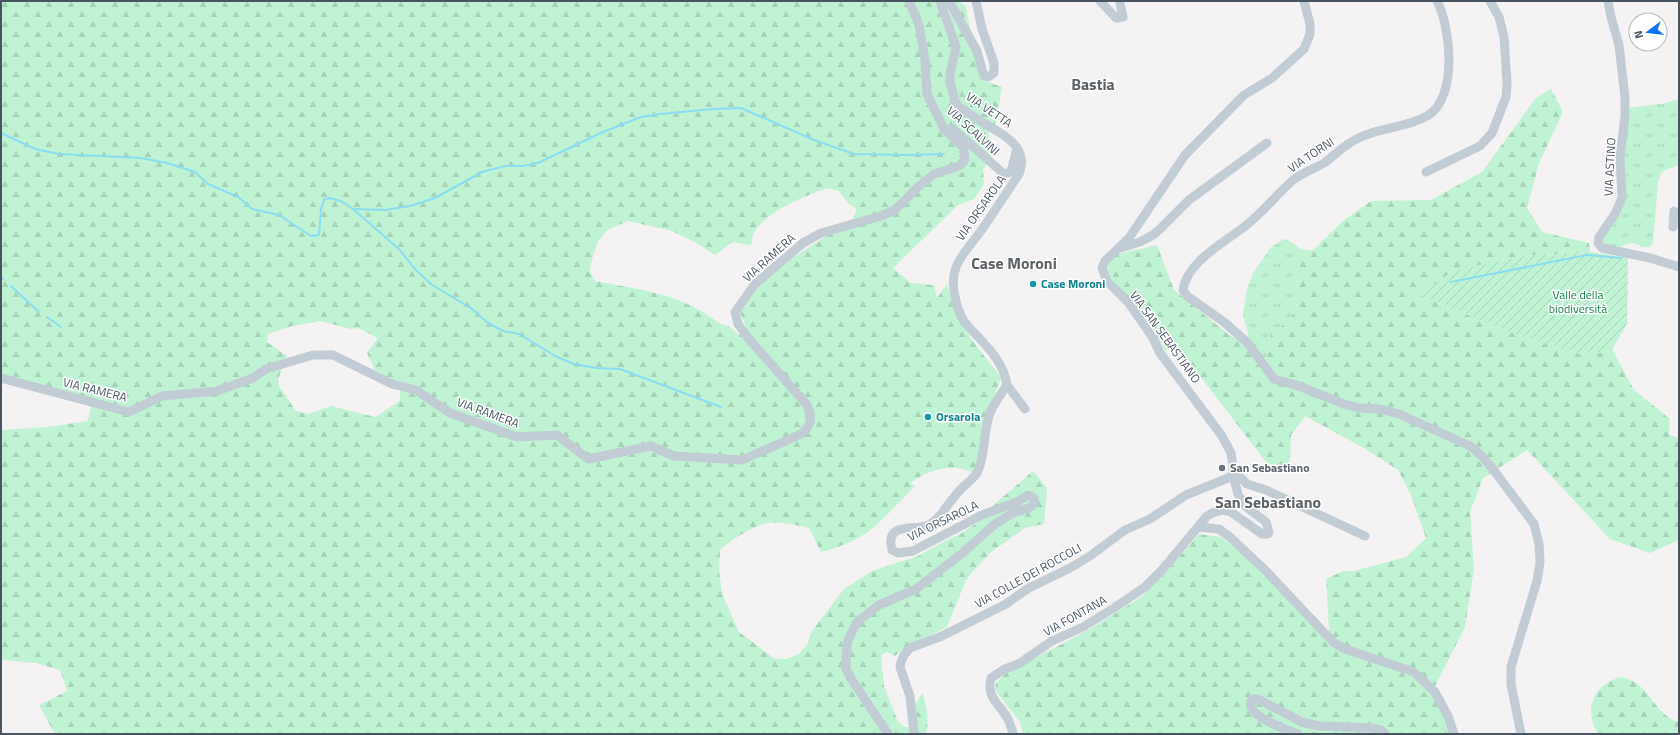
<svg xmlns="http://www.w3.org/2000/svg" width="1680" height="735" font-family="'Titillium Web',sans-serif">
  <defs>
    <pattern id="grass-tufts" width="24" height="20" patternUnits="userSpaceOnUse"><rect width="24" height="20" fill="#bff3d3"/><path d="M3 7l-1-3M5 7V3M7 7l1-3M15 17l-1-3M17 17v-4M19 17l1-3" fill="none" stroke="#a6d2b8"/></pattern>
    <pattern id="forest-firs" width="22" height="20" patternUnits="userSpaceOnUse"><rect width="22" height="20" fill="#bff3d3"/><path d="M5 1l3.5 6h-7zM16 11l3.5 6h-7z" fill="#a6d2b8"/></pattern>
    <pattern id="garden-furrows" width="10" height="10" patternUnits="userSpaceOnUse"><rect width="10" height="10" fill="#bff3d3"/><path d="M-1 1l2-2M0 10L10 0M9 11l2-2" fill="none" stroke="#a6d2b8"/></pattern>
  </defs>
  <rect width="100%" height="100%" fill="#f4f2f2"/>
  <g fill="url(#grass-tufts)">
    <path d="M1679,99V165L1661,172L1658,183L1653,242L1650,247H1642L1638,244L1629,243L1618,248L1602,245L1601,237L1616,217L1623,172L1629,108L1667,103L1671,101Z"/>
    <path d="M1284,239L1288,240L1301,249L1297,256L1292,258L1297,270L1298,302L1291,319L1282,326L1271,331L1265,364L1250,344L1243,314L1247,289L1253,273L1271,247Z"/>
    <path d="M1135,726L1154,734H1134Z"/>
  </g>
  <g fill="url(#forest-firs)" fill-rule="evenodd">
    <path d="M1,1H958L966,6C968,31 982,56 982,80L1002,87L996,122L989,132V140L992,147L990,158L983,170L984,184L974,199L958,205L893,268L911,283L934,285L937,298L947,284C954,322 978,348 1001,377L989,410L979,470L974,473C951,462 929,470 910,483L915,486C881,520 870,540 821,552L809,528C797,525 782,522 769,523C758,523 728,542 720,550L719,570L722,594L739,632L775,659H786L799,654L808,643L812,631L844,589L872,571L918,556L943,542L962,533L980,521L997,502L1033,471L1047,488L1044,524L1025,528L991,552L973,571L965,582L947,627L902,650L895,656L887,652L881,655L884,686L898,722L904,727H912L915,704L923,693C925,706 931,722 925,734H55L39,705L67,691L60,670L36,663L1,660V430L48,427L88,421L91,406L1,374ZM829,188L839,191L848,203L857,209L853,219L774,270L759,284L739,310L747,329L739,335C736,333 733,329 730,327C727,325 722,325 719,323C680,293 641,290 595,281L589,270L597,243L607,230L628,221L672,231L695,242L715,255L732,242L751,245C752,242 752,238 753,235C761,214 807,194 829,188ZM320,321L350,329L358,328L378,338L367,353L375,370L400,384V401L375,417L331,406L308,414L296,411L279,386L278,379L287,356L267,342L268,334L292,326Z"/>
    <path d="M1551,89L1563,112L1539,163L1527,208L1542,232L1589,243L1590,252L1523,256L1453,271L1419,295L1515,334L1580,354L1604,352L1612,349L1634,390L1670,419L1669,435L1679,438V540L1650,553L1610,539L1527,450L1483,478L1470,512L1474,569L1465,627L1432,692L1445,720L1450,734H1154L1135,726L1134,734H1023L1020,722L995,690L996,683L1005,674L1092,628L1141,597L1167,571L1199,534L1221,537L1239,551L1271,579L1330,645L1326,579L1343,571H1354L1406,557L1426,538L1411,495L1398,470L1364,448L1305,416L1291,435L1290,460L1286,470L1266,462L1177,346L1165,351L1149,321L1110,277L1107,269L1110,262L1117,254L1157,245L1174,290L1228,334L1244,343L1265,364L1271,331L1282,326L1291,319L1298,303L1297,270L1292,258L1297,256L1301,249L1312,251L1343,221L1371,201L1431,200L1482,172L1536,98Z"/>
    <path d="M1621,677C1626,678 1632,680 1636,683C1651,693 1660,718 1679,722V734H1598C1583,709 1594,684 1621,677Z"/>
  </g>
  <path fill="url(#garden-furrows)" d="M1590,252L1628,258L1627,324L1612,349L1604,352L1580,354L1515,334L1419,295L1453,271L1523,256Z"/>
  <g fill="none" stroke-linecap="round" stroke-linejoin="round">
    <g stroke="#89ddf3" stroke-width="2">
      <path d="M1,133L35,149L59,154L141,158L167,163L195,172L208,184L238,197L252,209L279,215L311,236L319,235L321,209L324,200L329,198L341,201L353,209L400,250L415,269L431,284L472,309L488,323L503,331L519,334L557,357L574,364L596,368L620,369L721,407"/>
      <path d="M353,209L385,210L410,206L435,198L482,172L505,166H523L538,163L603,132L641,117L660,114L713,109L741,108L814,140L854,154L907,155L944,154"/>
      <path d="M1,277L3,279"/>
      <path d="M1451,282L1587,255L1621,258"/>
      <path d="M11,286L39,312"/>
      <path d="M47,317L61,327"/>
    </g>
    <g stroke="#c2ccd4" stroke-width="9">
      <path d="M949,1L977,51L983,73L984,76L988,77L994,73V63L982,29L976,1"/>
      <path d="M1100,1L1116,18H1119L1123,17L1120,3"/>
      <path d="M1437,1C1451,27 1458,99 1427,116C1404,129 1376,127 1353,141C1342,147 1334,156 1324,163C1314,169 1301,173 1292,181C1274,197 1260,216 1240,230C1221,244 1186,264 1183,290L1187,296L1224,322L1247,342L1274,379L1296,385L1344,404L1359,408L1380,409L1399,414L1470,446L1481,455L1492,468L1534,524L1539,544L1540,562L1537,581L1511,667V684L1521,734"/>
      <path d="M1608,1L1611,17L1619,45L1625,98V116L1620,157L1622,198L1615,214L1599,237L1598,243L1602,248L1650,258L1679,267"/>
      <path d="M952,128L1004,174L1011,172L1017,148"/>
      <path d="M1426,172L1480,146L1492,133L1506,97L1507,83L1504,37L1499,17L1490,1"/>
      <path d="M1673,227L1674,211"/>
      <path d="M1120,248L1140,242L1153,235L1161,228L1189,200L1267,143"/>
      <path d="M1,378L129,412L162,396L217,391L253,378L266,369L313,355H333L392,384L416,390L450,413L517,437L557,435L588,459L651,446L674,456L742,460L799,435C811,428 813,418 807,405L748,338L738,324L735,312L755,284L803,243L821,233L881,216L895,210L919,186L934,174L959,166L964,161L965,157L963,147L944,129L927,94L925,60L919,25L909,1"/>
      <path d="M1007,385L1025,409"/>
      <path d="M1198,527L1219,529L1230,537L1266,571L1334,643L1345,649L1414,672L1435,692L1448,716L1454,734"/>
      <path d="M888,734L850,677L846,669V656L848,640L857,622L879,605L916,589L960,555L995,524L1013,513L1029,508L1034,504V498L1028,495L1019,501L982,515L913,551L898,553L892,550C884,520 917,532 930,524C935,522 939,516 943,512C948,504 954,497 960,490C965,485 973,479 977,473C987,452 982,431 991,411C995,402 1002,393 1007,385C1003,359 984,344 967,325C961,318 958,310 956,301C946,265 965,254 983,228C995,210 1007,192 1019,174C1030,146 1002,134 982,122C974,117 968,112 960,108L955,102L950,82V74L956,47L940,1"/>
      <path d="M914,734L910,696L900,667L901,662L904,655L910,648L942,636L1006,604L1027,589L1070,568L1090,556L1125,530L1150,519L1186,495L1233,476H1239L1247,484L1266,490L1365,536"/>
      <path d="M1013,734C1012,729 1010,724 1008,719C999,703 986,698 991,678L1003,670L1020,663L1052,641L1083,627L1114,608L1145,587L1162,570L1207,516C1215,511 1221,509 1231,512L1262,534H1268L1269,532L1266,522L1246,507L1238,494L1233,476V467L1231,453L1222,436L1160,353L1153,338L1128,302L1107,281L1102,268L1105,261L1129,238L1185,155L1244,95L1272,78L1304,49L1310,34V24L1304,1"/>
      <path d="M1298,734C1285,729 1251,718 1250,703L1252,699H1258L1302,722L1319,726L1372,728L1381,730L1385,734"/>
    </g>
  </g>
  <g fill="#0f9aa8" stroke="#fff" stroke-width="1.5">
    <circle cx="1033" cy="284" r="4"/>
    <circle cx="928" cy="417" r="4"/>
  </g>
  <circle fill="#6b7280" stroke="#fff" stroke-width="1.5" cx="1222" cy="468" r="4"/>
  <g text-anchor="middle" stroke-width="3" stroke-linejoin="round" paint-order="stroke">
    <g font-size="12" fill="#485561" stroke="#fff">
      <text transform="translate(989 110) rotate(34)" y="4">VIA VETTA</text>
      <text transform="translate(973 131) rotate(42)" y="4">VIA SCALVINI</text>
      <text transform="translate(1311 155) rotate(-34)" y="4">VIA TORNI</text>
      <text transform="translate(1610 167) rotate(-87)" y="4">VIA ASTINO</text>
      <text transform="translate(981 208) rotate(-55)" y="4">VIA ORSAROLA</text>
      <text transform="translate(769 258) rotate(-42)" y="4">VIA RAMERA</text>
      <text transform="translate(1165 337) rotate(54)" y="4">VIA SAN SEBASTIANO</text>
      <text transform="translate(95 390) rotate(14)" y="4">VIA RAMERA</text>
      <text transform="translate(488 413) rotate(20)" y="4">VIA RAMERA</text>
      <text transform="translate(943 521) rotate(-26)" y="4">VIA ORSAROLA</text>
      <text transform="translate(1028 576) rotate(-29)" y="4">VIA COLLE DEI ROCCOLI</text>
      <text transform="translate(1075 616) rotate(-29)" y="4">VIA FONTANA</text>
    </g>
    <g font-size="12" font-weight="bold" fill="#0d838f" stroke="#fff" text-anchor="start">
      <text x="1041" y="288">Case Moroni</text>
      <text x="936" y="421">Orsarola</text>
    </g>
    <g font-size="12" fill="#11844a" stroke="#fff">
      <text x="1578" y="299">Valle della<tspan x="1578" dy="14">biodiversità</tspan></text>
    </g>
    <g font-size="12" font-weight="bold" fill="#5b616d" stroke="#fff" text-anchor="start">
      <text x="1230" y="472">San Sebastiano</text>
    </g>
    <g font-size="16" font-weight="bold" fill="#5d6267" stroke="#fff">
      <text x="1093" y="90">Bastia</text>
      <text x="1014" y="269">Case Moroni</text>
      <text x="1268" y="508">San Sebastiano</text>
    </g>
  </g>
  <rect width="1680" height="735" fill="none" stroke="#485561" stroke-width="4"/>
  <g transform="translate(1648 32) rotate(255)"><circle r="19" fill="#ffffff" stroke="#b6bbc0"/>
  <path d="M0-3L7 15L0 10L-7 15Z" fill="#0c71f3"/>
  <text y="-6" font-size="11" font-weight="bold" text-anchor="middle" fill="#485561">N</text>
  </g>
</svg>
